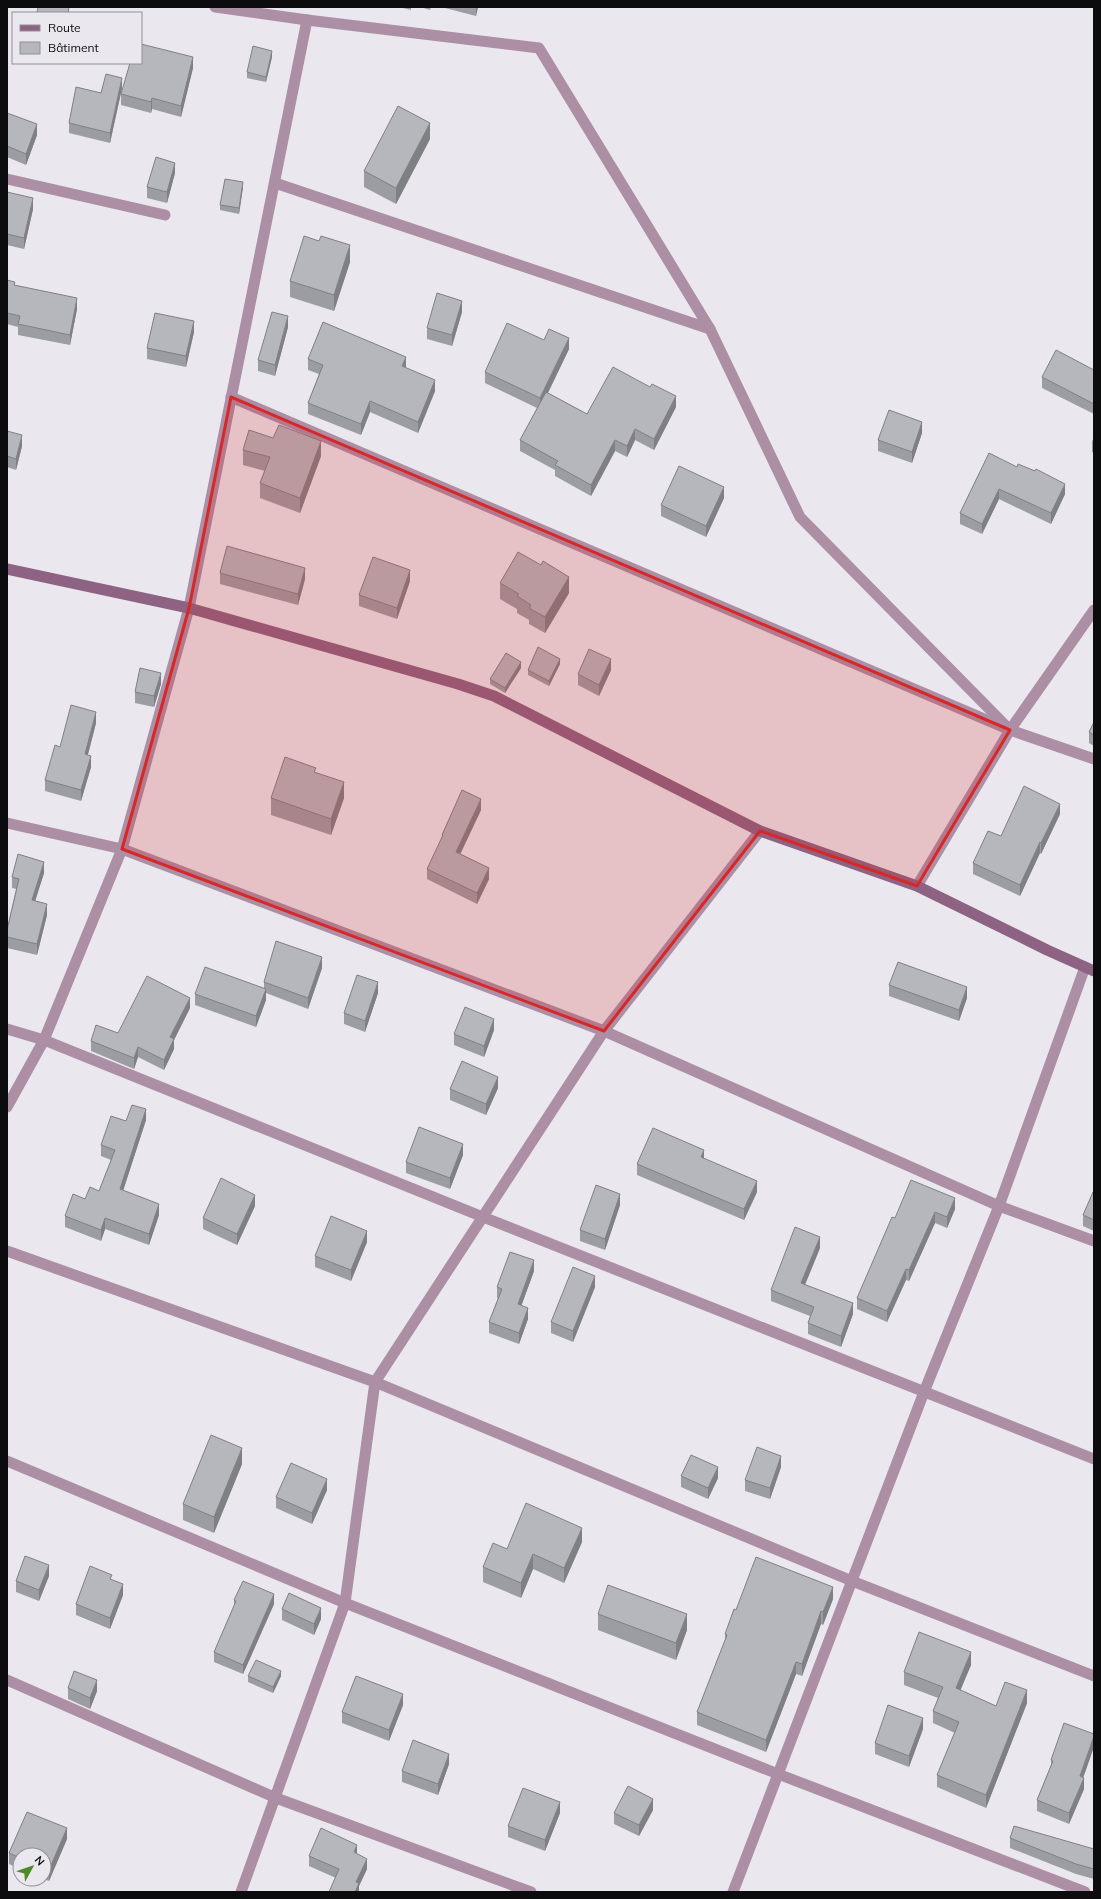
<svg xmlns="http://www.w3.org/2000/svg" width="1101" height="1899" font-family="Mulish,sans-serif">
  <rect width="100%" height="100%" fill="#eae8ee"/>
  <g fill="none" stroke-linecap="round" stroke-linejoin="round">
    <g stroke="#ac8ea5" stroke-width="11">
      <path d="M215,7L307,20L539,48L710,329L800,517L1010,730"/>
      <path d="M7,179L165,215"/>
      <path d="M275,183L710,329"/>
      <path d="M231,397L1010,730L1094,759"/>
      <path d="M7,823L122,849L604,1031L999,1206L1094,1241"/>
      <path d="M917,886L1010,730L1094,610"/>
      <path d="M7,1029L44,1040L483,1217L1094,1459"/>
      <path d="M7,1107L44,1040L122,849L189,608L307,20"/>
      <path d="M7,1251L375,1382L852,1581L1094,1676"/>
      <path d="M7,1461L345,1603L778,1774L1085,1892"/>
      <path d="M7,1680L276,1798L531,1892"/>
      <path d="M241,1892L345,1603L375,1382L604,1031L760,831"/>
      <path d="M733,1892L924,1392L999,1206L1085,967"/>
    </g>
    <path stroke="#8d6283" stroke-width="11" d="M7,569L189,608L458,684L494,696L760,831L917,886L1047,950L1094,971"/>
  </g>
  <g fill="#9c9da3">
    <path d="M399,7H411V10Z"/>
    <path d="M420,7H431L430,10Z"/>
    <path d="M441,7H478L476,16Z"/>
    <path d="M272,57L266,82L247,78V72Z"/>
    <path d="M193,68L181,117L152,109L151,113L121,105V94Z"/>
    <path d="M122,88L110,143L69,133V123L101,93Z"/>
    <path d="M7,113L37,135L26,165L7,157Z"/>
    <path d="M430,139L396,204L364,187V171Z"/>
    <path d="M175,173L167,203L147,198V187Z"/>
    <path d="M243,187L239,214L220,210V205Z"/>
    <path d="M7,192L33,209L24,249L7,245Z"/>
    <path d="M319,241L350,262L334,311L290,297V281Z"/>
    <path d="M7,280L15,285L77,309L70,345L18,335V327L7,324Z"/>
    <path d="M462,312L452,346L427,339V328Z"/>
    <path d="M288,327L275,376L258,371V360Z"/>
    <path d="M194,332L186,367L147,359V348Z"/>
    <path d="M544,340L569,349L548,393L587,414L676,407L654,450L635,440L627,457L615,451L591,496L555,476V470L520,451V440L537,408L485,383V372Z"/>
    <path d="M308,359L406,368L435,391L418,433L370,412L361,435L308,414V403L319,374L308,370Z"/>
    <path d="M1094,370V414L1042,388V377Z"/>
    <path d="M7,431L22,446L16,470L7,467Z"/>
    <path d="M922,433L912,463L878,451V440Z"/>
    <path d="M1094,438V453L1092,452V441Z"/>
    <path d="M243,450L321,456L300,513L260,498V483L265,471L243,465Z"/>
    <path d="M989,453L1065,494L1051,524L999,499L982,534L960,524V513Z"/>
    <path d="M724,498L706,537L661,516V505Z"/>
    <path d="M220,573L305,579L298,605L220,584Z"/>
    <path d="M410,581L397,619L359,606V595Z"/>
    <path d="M500,583L569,593L545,633L529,624V620L517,613V609L500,599Z"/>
    <path d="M560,664L549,686L528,675V670Z"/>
    <path d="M521,668L505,693L490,684V679Z"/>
    <path d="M611,670L599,696L578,685V674Z"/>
    <path d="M161,684L154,707L135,703V692Z"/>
    <path d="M1094,722V746L1089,743V732Z"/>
    <path d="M96,723L88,755L91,767L81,801L45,791V780L60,747Z"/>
    <path d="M271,798H344L331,835L271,815Z"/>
    <path d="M481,810L460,854L489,879L477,904L427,879V869L442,839V835Z"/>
    <path d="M1060,814L1041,854L1040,853L1020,896L973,874V863L1001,836Z"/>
    <path d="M44,873L35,901L47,915L37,955L7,948V930L16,889L12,888V877Z"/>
    <path d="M322,968L308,1009L266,993V1000L256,1027L195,1005V994L264,988V982Z"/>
    <path d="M889,985L967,998L959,1021L889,996Z"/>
    <path d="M378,993L365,1032L344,1024V1013Z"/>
    <path d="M190,1008L174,1040V1049L164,1070L138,1057L134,1069L91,1051V1041L118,1033Z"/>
    <path d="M494,1030L484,1057L454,1045V1034Z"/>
    <path d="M498,1088L486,1115L450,1100V1089Z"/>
    <path d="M146,1120L123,1191L159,1215L149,1245L105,1229L101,1241L65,1227V1216L85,1199L99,1191L111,1160L101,1156V1145L126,1121Z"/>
    <path d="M463,1155L450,1189L406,1173V1162Z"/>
    <path d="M704,1158L757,1192L744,1220L637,1175V1164Z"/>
    <path d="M1094,1192V1231L1083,1226V1215Z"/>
    <path d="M620,1205L605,1250L580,1241V1230Z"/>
    <path d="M255,1206L237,1245L203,1229V1218Z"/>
    <path d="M955,1209L947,1228L935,1223L909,1281L906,1280L887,1322L857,1309V1298L895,1218Z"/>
    <path d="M367,1242L351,1281L315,1267V1256Z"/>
    <path d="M820,1248L805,1285L853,1314L841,1347L808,1334V1323L810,1316L771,1301V1290Z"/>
    <path d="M534,1271L521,1306L528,1319L519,1344L489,1333V1322L498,1298H497V1287Z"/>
    <path d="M595,1287L573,1342L551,1333V1322Z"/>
    <path d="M242,1464L214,1533L183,1520V1504Z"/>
    <path d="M781,1467L770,1499L745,1491V1480Z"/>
    <path d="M681,1476L718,1478L708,1499L681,1487Z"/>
    <path d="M327,1490L312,1524L276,1508V1497Z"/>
    <path d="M582,1542L564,1583L533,1569L521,1598L483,1582V1567L507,1549Z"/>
    <path d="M49,1576L39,1601L16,1592V1581Z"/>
    <path d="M112,1580L123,1595L110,1629L76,1615V1604Z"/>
    <path d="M833,1599L823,1625L821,1624L802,1676L796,1674L766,1752L697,1725V1712L725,1640V1634Z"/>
    <path d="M234,1600L274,1604L243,1674L214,1662V1652L234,1606Z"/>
    <path d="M282,1609L321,1619L314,1635L282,1620Z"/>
    <path d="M598,1614L687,1630L676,1660L598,1630Z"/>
    <path d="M971,1665L960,1690L996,1706L1027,1703L986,1808L937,1787V1775L955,1733L933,1723V1711L938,1698L904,1685V1672Z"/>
    <path d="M248,1676H281L273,1693L248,1682Z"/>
    <path d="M68,1688L97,1691L90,1709L68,1699Z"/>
    <path d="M403,1705L389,1741L342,1723V1712Z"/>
    <path d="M923,1729L909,1767L875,1754V1743Z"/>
    <path d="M1051,1760L1083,1777L1084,1789L1069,1824L1037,1811V1800L1051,1765Z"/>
    <path d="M449,1764L438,1795L402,1782V1771Z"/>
    <path d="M653,1810L639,1836L614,1824V1813Z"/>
    <path d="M560,1813L545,1851L508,1837V1826Z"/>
    <path d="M1010,1838L1094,1849V1879L1076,1874L1010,1848Z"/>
    <path d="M67,1839L49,1881L44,1879V1855H20V1869L9,1864V1853Z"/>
    <path d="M357,1854L367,1869L359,1886V1892L336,1878L309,1866V1856Z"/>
  </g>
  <g fill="#7f8084">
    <path d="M476,7H478L476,16Z"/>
    <path d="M272,51V57L266,82V77Z"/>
    <path d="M193,57V68L181,117V106Z"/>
    <path d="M122,78V88L110,143V133Z"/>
    <path d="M152,98V109L151,113V102Z"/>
    <path d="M430,123V139L396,204V188Z"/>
    <path d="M37,124V135L26,165V154Z"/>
    <path d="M175,163V173L167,203V192Z"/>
    <path d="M243,182V187L239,214V208Z"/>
    <path d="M33,198V209L24,249V238Z"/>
    <path d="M350,245V262L334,311V295Z"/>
    <path d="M77,298V309L70,345V335Z"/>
    <path d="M462,301V312L452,346V335Z"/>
    <path d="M288,316V327L275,376V365Z"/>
    <path d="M194,321V332L186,367V356Z"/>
    <path d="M569,338V349L540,409V398Z"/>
    <path d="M406,357V368L402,366Z"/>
    <path d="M435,380V391L418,433V422Z"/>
    <path d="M676,396V407L654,450V439Z"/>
    <path d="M370,401V412L361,435V424Z"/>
    <path d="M922,422V433L912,463V452Z"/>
    <path d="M635,429V440L627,457V446Z"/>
    <path d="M22,435V446L16,470V459Z"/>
    <path d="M615,440V451L591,496V485Z"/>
    <path d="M321,441V456L300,513V498Z"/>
    <path d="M1065,484V494L1051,524V513Z"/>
    <path d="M724,487V498L706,537V526Z"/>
    <path d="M999,489V499L982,534V524Z"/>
    <path d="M305,568V579L298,605V594Z"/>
    <path d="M410,570V581L397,619V608Z"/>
    <path d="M569,577V593L545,633V617Z"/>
    <path d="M560,659V664L549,686V681Z"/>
    <path d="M611,659V670L599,696V685Z"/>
    <path d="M521,662V668L505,693V688Z"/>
    <path d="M161,673V684L154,707V696Z"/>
    <path d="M96,712V723L85,765V754Z"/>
    <path d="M91,756V767L81,801V790Z"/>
    <path d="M344,782V798L331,835V819Z"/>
    <path d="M481,799V810L456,863V852Z"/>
    <path d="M1060,804V814L1041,854V843Z"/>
    <path d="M1040,842V853L1020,896V885Z"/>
    <path d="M44,862V873L32,911V900Z"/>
    <path d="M489,868V879L477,904V893Z"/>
    <path d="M47,904V915L37,955V944Z"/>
    <path d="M322,957V968L308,1009V998Z"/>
    <path d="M378,982V993L365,1032V1021Z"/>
    <path d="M967,987V998L959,1021V1010Z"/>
    <path d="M266,989V1000L256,1027V1016Z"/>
    <path d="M190,998V1008L174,1040V1049L164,1070V1060L170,1037Z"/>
    <path d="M494,1019V1030L484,1057V1046Z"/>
    <path d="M138,1047V1057L134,1069V1058Z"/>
    <path d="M498,1077V1088L486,1115V1104Z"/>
    <path d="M146,1109V1120L120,1200V1189Z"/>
    <path d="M463,1144V1155L450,1189V1178Z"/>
    <path d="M704,1150V1160L701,1157Z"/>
    <path d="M757,1181V1192L744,1220V1209Z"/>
    <path d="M620,1194V1205L605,1250V1239Z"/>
    <path d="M255,1195V1206L237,1245V1234Z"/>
    <path d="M955,1198V1209L947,1228V1217Z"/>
    <path d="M159,1204V1215L149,1245V1234Z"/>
    <path d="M935,1212V1223L909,1281V1270Z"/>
    <path d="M105,1218V1229L101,1241V1230Z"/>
    <path d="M367,1231V1242L351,1281V1270Z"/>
    <path d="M820,1237V1248L801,1294V1283Z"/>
    <path d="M534,1260V1271L518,1315V1304Z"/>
    <path d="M906,1269V1280L887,1322V1311Z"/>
    <path d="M595,1276V1287L573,1342V1331Z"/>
    <path d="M853,1303V1314L841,1347V1336Z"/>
    <path d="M528,1308V1319L519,1344V1333Z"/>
    <path d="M242,1448V1464L214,1533V1517Z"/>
    <path d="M781,1456V1467L770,1499V1488Z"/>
    <path d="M718,1467V1478L708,1499V1488Z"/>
    <path d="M327,1479V1490L312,1524V1513Z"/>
    <path d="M582,1528V1542L564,1583V1568Z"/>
    <path d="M533,1554V1569L521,1598V1583Z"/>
    <path d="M49,1565V1576L39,1601V1590Z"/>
    <path d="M123,1584V1595L110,1629V1618Z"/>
    <path d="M833,1587V1599L823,1625V1612Z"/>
    <path d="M274,1594V1604L243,1674V1665Z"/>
    <path d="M321,1608V1619L314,1635V1624Z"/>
    <path d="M821,1611V1624L802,1676V1664Z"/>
    <path d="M687,1614V1630L676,1660V1643Z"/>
    <path d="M971,1652V1665L956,1701V1688Z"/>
    <path d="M796,1662V1674L766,1752V1740Z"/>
    <path d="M281,1671V1676L273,1693V1687Z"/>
    <path d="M97,1680V1691L90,1709V1698Z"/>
    <path d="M1027,1690V1703L986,1808V1795Z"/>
    <path d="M403,1694V1705L389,1741V1730Z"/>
    <path d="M923,1718V1729L909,1767V1756Z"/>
    <path d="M1094,1736V1747L1080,1787V1776Z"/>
    <path d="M449,1754V1764L438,1795V1784Z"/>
    <path d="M1084,1778V1789L1069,1824V1813Z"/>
    <path d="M653,1799V1810L639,1836V1825Z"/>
    <path d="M560,1802V1813L545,1851V1840Z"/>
    <path d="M67,1828V1839L49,1881V1870Z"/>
    <path d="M357,1845V1854L354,1852Z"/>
    <path d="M367,1859V1869L359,1886V1892H355L356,1882Z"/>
  </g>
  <g fill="#b5b7bd" stroke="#7f8084">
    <path d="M38,7H69L68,13H37Z"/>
    <path d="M141,44L193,57L181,106L152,98L151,102L121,94L130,63H141Z"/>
    <path d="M253,46L272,51L266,77L247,72Z"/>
    <path d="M106,74L122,78L110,133L69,123L76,87L101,93Z"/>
    <path d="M398,106L430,123L396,188L364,171Z"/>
    <path d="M7,113L37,124L26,154L7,146Z"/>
    <path d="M156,157L175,163L167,192L147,187Z"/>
    <path d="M225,179L243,182L239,208L220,205Z"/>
    <path d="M7,192L33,198L24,238L7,234Z"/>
    <path d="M304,236L319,241L321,236L350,245L334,295L290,281Z"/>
    <path d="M7,280L15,282L14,285L77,298L70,335L18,324L20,316L7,313Z"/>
    <path d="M437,293L462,301L452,335L427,328Z"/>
    <path d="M272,312L288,316L275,365L258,360Z"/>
    <path d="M155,313L194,321L186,356L147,348Z"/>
    <path d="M323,322L406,357L402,366L435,380L418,422L370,401L361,424L308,403L323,365L308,359Z"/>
    <path d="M507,323L544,340L549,329L569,338L540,398L485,372Z"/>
    <path d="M1056,350L1094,370V404L1042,377Z"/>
    <path d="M613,367L650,387L652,384L676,396L654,439L635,429L627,446L615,440L591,485L555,465L558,461L520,440L546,392L587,414Z"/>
    <path d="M889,410L922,422L912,452L878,440Z"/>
    <path d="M279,425L321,441L300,498L260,483L270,457L243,450L249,430L273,438Z"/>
    <path d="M7,431L22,435L16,459L7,456Z"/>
    <path d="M989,453L1017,467L1018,464L1035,471L1036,469L1065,484L1051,513L999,489L982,524L960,513Z"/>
    <path d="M679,466L724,487L706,526L661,505Z"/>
    <path d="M227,546L305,568L298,594L220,573Z"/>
    <path d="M518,552L541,565L543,561L569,577L545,617L529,608L531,605L517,596L519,594L500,583Z"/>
    <path d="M373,557L410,570L397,608L359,595Z"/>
    <path d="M538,647L560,659L549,681L528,670Z"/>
    <path d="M589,649L611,659L599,685L578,674Z"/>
    <path d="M506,653L521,662L505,688L490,679Z"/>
    <path d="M140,668L161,673L154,696L135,692Z"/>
    <path d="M71,705L96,712L85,754L91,756L81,790L45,780L55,745L60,747Z"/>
    <path d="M1094,722V735L1089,732Z"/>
    <path d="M285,757L316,768L314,772L344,782L331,819L271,798Z"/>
    <path d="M1024,786L1060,804L1041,843L1040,842L1020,885L973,863L988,831L1001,836Z"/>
    <path d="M462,790L481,799L456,852L489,868L477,893L427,869L443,835H442Z"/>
    <path d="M18,854L44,862L32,900L47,904L37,944L7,937V930L19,879L12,877Z"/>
    <path d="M276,941L322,957L308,998L264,982Z"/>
    <path d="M898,962L967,987L959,1010L889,985Z"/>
    <path d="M205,967L266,989L256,1016L195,994Z"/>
    <path d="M357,975L378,982L365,1021L344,1013Z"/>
    <path d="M147,976L190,998L170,1037L174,1039L164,1060L138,1047L134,1058L91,1041L96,1025L118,1033Z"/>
    <path d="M465,1007L494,1019L484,1046L454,1034Z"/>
    <path d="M462,1061L498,1077L486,1104L450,1089Z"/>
    <path d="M132,1105L146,1109L120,1189L159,1204L149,1234L105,1218L101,1230L65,1216L73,1194L85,1199L90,1187L99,1191L115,1150L101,1145L111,1116L126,1121Z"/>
    <path d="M419,1127L463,1144L450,1178L406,1162Z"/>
    <path d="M653,1128L704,1150L701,1157L757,1181L744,1209L637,1164Z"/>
    <path d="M221,1178L255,1195L237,1234L203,1218Z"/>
    <path d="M911,1180L955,1198L947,1217L935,1212L909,1270L906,1269L887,1311L857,1298L892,1217L895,1218Z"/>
    <path d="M596,1185L620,1194L605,1239L580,1230Z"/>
    <path d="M1093,1192H1094V1220L1083,1215Z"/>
    <path d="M331,1216L367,1231L351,1270L315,1256Z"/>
    <path d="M795,1227L820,1237L801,1283L853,1303L841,1336L808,1323L814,1307L771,1290Z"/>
    <path d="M510,1252L534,1260L518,1304L528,1308L519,1333L489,1322L502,1289L497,1287Z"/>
    <path d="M573,1267L595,1276L573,1331L551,1322Z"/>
    <path d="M211,1435L242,1448L214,1517L183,1504Z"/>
    <path d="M757,1447L781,1456L770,1488L745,1480Z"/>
    <path d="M691,1455L718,1467L708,1488L681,1476Z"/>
    <path d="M291,1463L327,1479L312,1513L276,1497Z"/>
    <path d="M526,1503L582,1528L564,1568L533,1554L521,1583L483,1567L493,1543L507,1549Z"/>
    <path d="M25,1556L49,1565L39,1590L16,1581Z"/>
    <path d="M756,1557L833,1587L823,1612L821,1611L802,1664L796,1662L766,1740L697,1712L727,1635L725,1634L734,1609L736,1610Z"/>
    <path d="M90,1566L112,1575L110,1579L123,1584L110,1618L76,1604Z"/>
    <path d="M243,1581L274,1594L243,1665L214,1652L236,1601L234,1600Z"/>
    <path d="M608,1585L687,1614L676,1643L598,1614Z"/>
    <path d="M289,1593L321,1608L314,1624L282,1609Z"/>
    <path d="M919,1632L971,1652L956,1688L996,1706L1005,1682L1027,1690L986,1795L937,1775L959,1722L933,1711L943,1687L904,1672Z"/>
    <path d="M256,1660L281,1671L273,1687L248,1676Z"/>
    <path d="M74,1671L97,1680L90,1698L68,1688Z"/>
    <path d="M356,1676L403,1694L389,1730L342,1712Z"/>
    <path d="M888,1705L923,1718L909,1756L875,1743Z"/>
    <path d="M1064,1723L1094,1734V1736L1080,1776L1084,1778L1069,1813L1037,1800L1053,1761L1051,1760Z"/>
    <path d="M413,1740L449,1754L438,1784L402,1771Z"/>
    <path d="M628,1786L653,1799L639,1825L614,1813Z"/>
    <path d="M523,1788L560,1802L545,1840L508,1826Z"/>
    <path d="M27,1812L67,1828L49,1870L44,1868V1855H20V1858L9,1853Z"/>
    <path d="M1014,1826L1094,1849V1869L1076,1864L1010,1838Z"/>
    <path d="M321,1828L357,1845L354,1852L367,1859L356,1882L359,1883L355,1892H329L339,1869L309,1856Z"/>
  </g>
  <path fill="#d62828" fill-opacity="0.2" stroke="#d62828" stroke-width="3" stroke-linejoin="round" d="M231,397L1010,730L917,886L760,831L604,1031L122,849L189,608Z"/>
  <rect width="1101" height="1899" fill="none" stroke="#0c0b0d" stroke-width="16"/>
  <rect x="12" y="12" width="130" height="52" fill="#eae8ee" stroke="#919094"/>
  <rect x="20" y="25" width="20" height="6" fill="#8d6283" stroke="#919094"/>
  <text x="48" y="32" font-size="12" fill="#0c0b0d">Route</text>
  <rect x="20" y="42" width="20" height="12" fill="#b5b7bd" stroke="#919094"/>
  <text x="48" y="52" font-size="12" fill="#0c0b0d">Bâtiment</text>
  <g transform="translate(32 1867) rotate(50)"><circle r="19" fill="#eae8ee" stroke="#919094"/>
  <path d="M0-3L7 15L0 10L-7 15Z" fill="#4b8929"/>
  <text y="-6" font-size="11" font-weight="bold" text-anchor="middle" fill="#0c0b0d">N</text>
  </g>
</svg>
